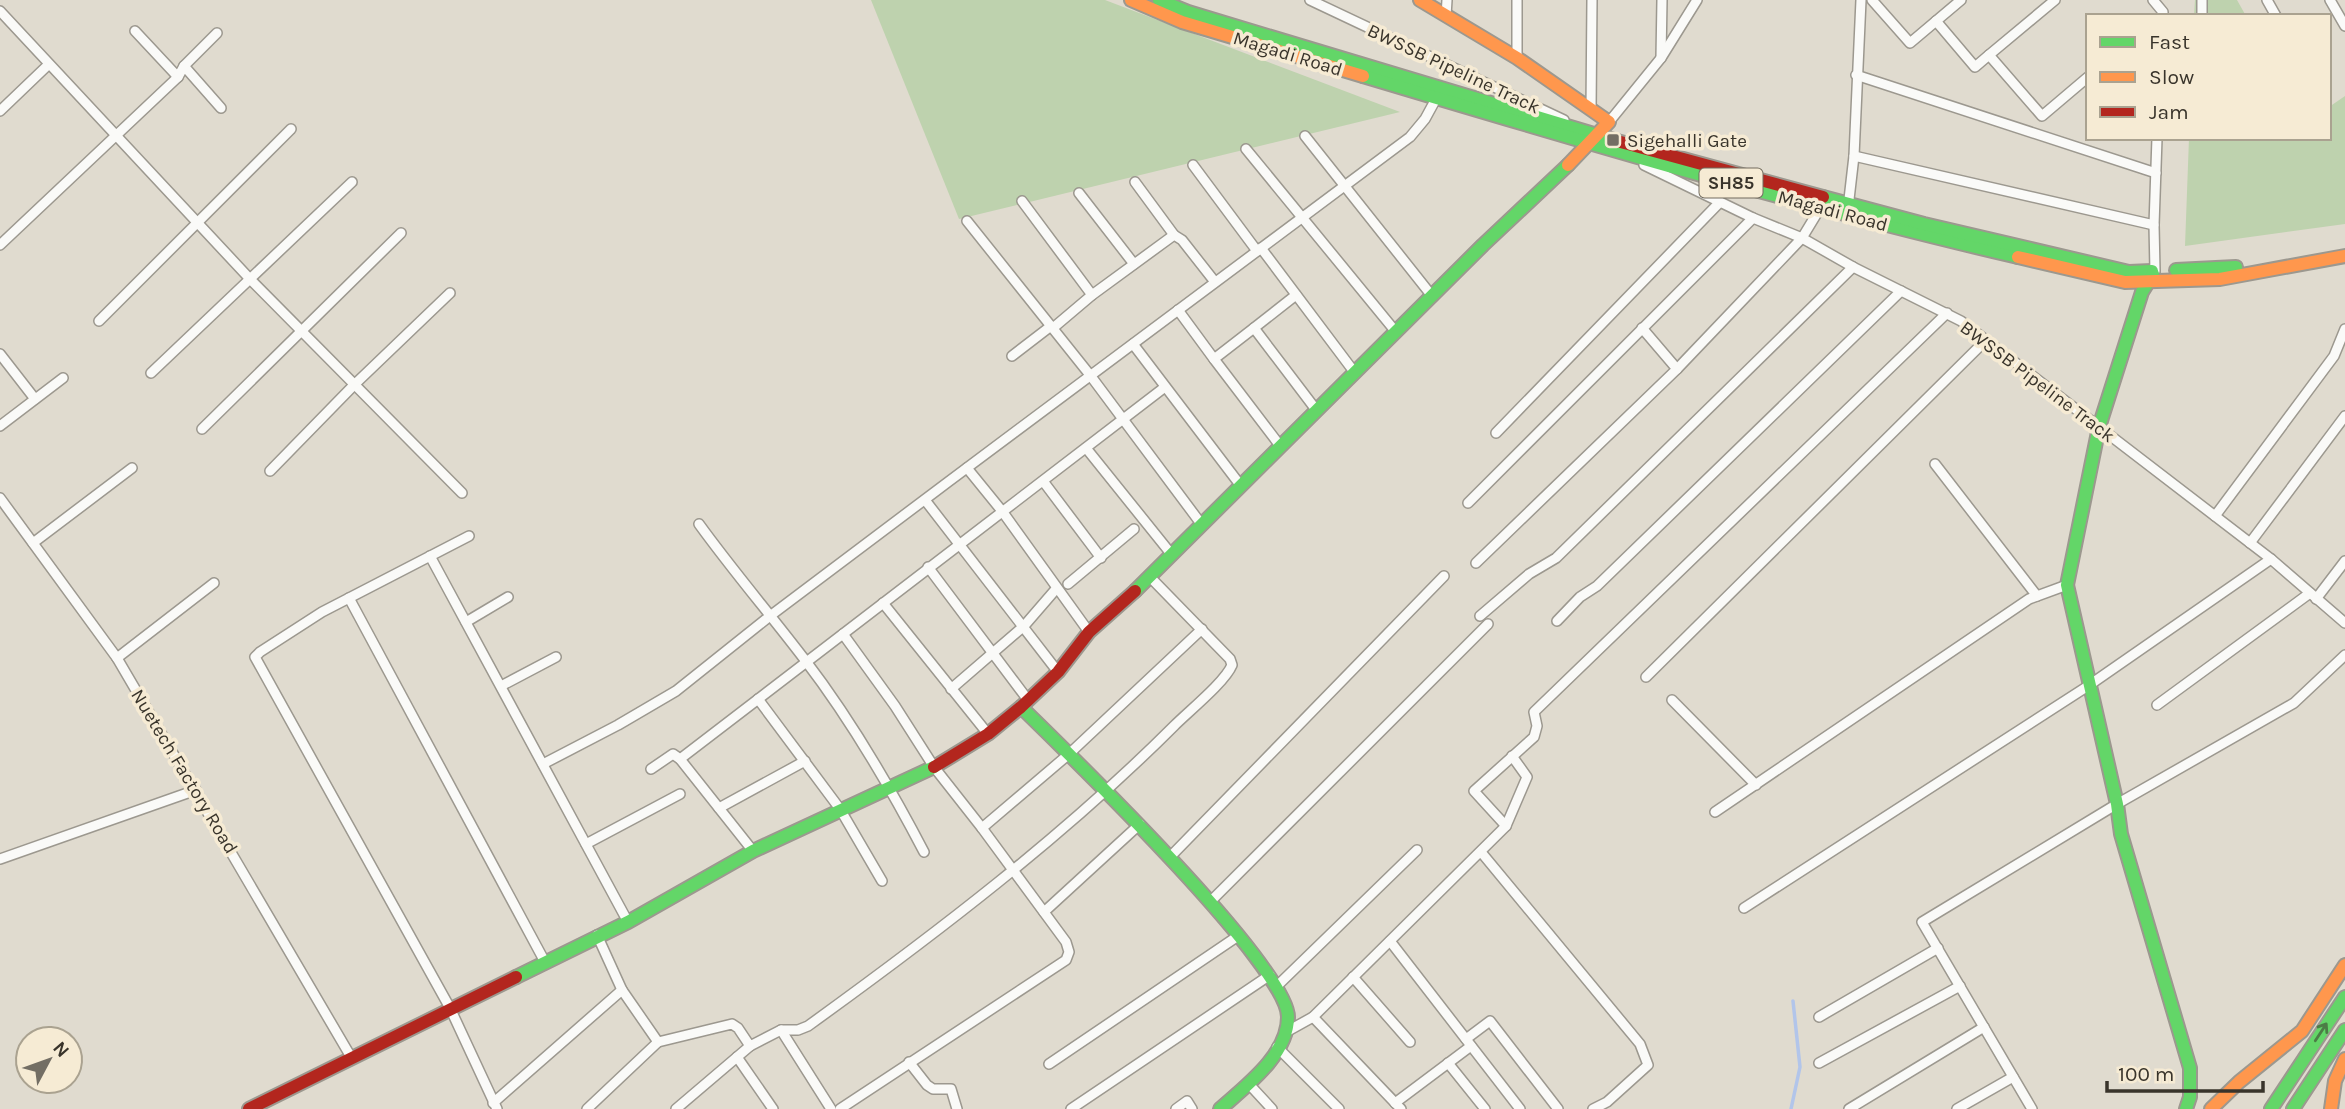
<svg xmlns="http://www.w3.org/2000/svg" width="2345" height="1109" font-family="Karla,sans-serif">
  <rect width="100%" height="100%" fill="#e0dbcf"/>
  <g fill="#bed2ae">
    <path d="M871,0H1105L1400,112L959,219Z"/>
    <path d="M2195,0H2237L2246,16H2194Z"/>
    <path d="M2345,96V224L2185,246L2189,138H2329V107Z"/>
  </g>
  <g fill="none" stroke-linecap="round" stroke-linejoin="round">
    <path stroke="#b2c5ea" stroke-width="3.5" d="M1791,1109L1800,1067L1793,1001"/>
    <defs>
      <g id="street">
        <path d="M1310,0L1564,120"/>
        <path d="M1872,0L1910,43L1961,0"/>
        <path d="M2153,0L2163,12V16"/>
        <path d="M2267,0L2276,16"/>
        <path d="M2330,0L2345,26"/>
        <path d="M0,11L250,279L462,493"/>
        <path d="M1446,16L1447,0"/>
        <path d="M2202,16V0"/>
        <path d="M1936,21L1975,67L1989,55L2042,116L2088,77"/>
        <path d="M135,31L178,77"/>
        <path d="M1989,55L2055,0"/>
        <path d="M1517,58V0"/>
        <path d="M1661,58L1662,0"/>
        <path d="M184,66L221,108"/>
        <path d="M1856,75L2156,173"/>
        <path d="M1591,110L1592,0"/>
        <path d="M0,111L48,65"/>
        <path d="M1609,122L1661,58L1697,0"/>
        <path d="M1305,136L1432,296"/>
        <path d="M1246,149L1396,332"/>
        <path d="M1854,156L2154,225"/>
        <path d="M1193,165L1257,251"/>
        <path d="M1644,165L1753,218L1802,238L1853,267L1961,321L2271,559L2345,623"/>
        <path d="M1135,182L1174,235"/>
        <path d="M1079,193L1134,264"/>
        <path d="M1022,201L1092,295"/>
        <path d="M1848,208L1854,156L1861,0"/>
        <path d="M967,221L1090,375L1202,525"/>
        <path d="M0,245L178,77L184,66L217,33"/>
        <path d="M1261,248L1355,373"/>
        <path d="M2155,271L2154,225L2157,138"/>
        <path d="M1178,310L1214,359"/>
        <path d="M99,321L291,129"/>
        <path d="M1053,328L1092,295L1174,235L1182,240L1215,282"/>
        <path d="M1254,328L1296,295"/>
        <path d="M1642,328L1677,369"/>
        <path d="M1133,344L1241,486"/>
        <path d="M0,354L35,399"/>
        <path d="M1012,356L1051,326"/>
        <path d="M151,373L352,182"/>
        <path d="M0,426L63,378"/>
        <path d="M202,429L401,233"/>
        <path d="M1496,433L1720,202"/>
        <path d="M1281,447L1214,359L1254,328L1317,411"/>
        <path d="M1086,448L1172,555"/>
        <path d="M1935,464L2037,596"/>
        <path d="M967,468L1002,511L1089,632"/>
        <path d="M270,471L354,385L450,293"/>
        <path d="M1043,481L1101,558"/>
        <path d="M0,498L117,658L351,1057"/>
        <path d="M925,500L1058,672"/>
        <path d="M1468,503L1753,218"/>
        <path d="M2215,516L2334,356L2345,329"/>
        <path d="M699,524C733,571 770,614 805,660C851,720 889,785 924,852"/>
        <path d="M469,536L322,612L260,652L255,657L450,1008L497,1109"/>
        <path d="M33,543L132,468"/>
        <path d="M2250,543L2345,416"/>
        <path d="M430,556L628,922"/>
        <path d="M1476,563L1677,369L1802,238L1822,205"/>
        <path d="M928,567L1028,700"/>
        <path d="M1068,584L1134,529"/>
        <path d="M349,598L545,962"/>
        <path d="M2316,599L2345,561"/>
        <path d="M883,603L988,734"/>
        <path d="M1480,616L1529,574L1556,558L1853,267"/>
        <path d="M1557,621L1580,597L1597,586L1901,291"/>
        <path d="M466,622L508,597"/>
        <path d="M117,658L214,583"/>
        <path d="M1646,677L1986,340"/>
        <path d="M501,686L556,657"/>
        <path d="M951,689L1024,626L1056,589"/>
        <path d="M758,699L840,809L882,881"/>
        <path d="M1672,700L1756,785"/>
        <path d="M2157,705L2310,593"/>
        <path d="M680,759L1165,387"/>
        <path d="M543,764L618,725L676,691L770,616L948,482L1410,137L1425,119L1437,97"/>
        <path d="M651,769L673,754L680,759L753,851"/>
        <path d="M719,808L805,761"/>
        <path d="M1715,812L2029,599L2067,585"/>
        <path d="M1506,826L1474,791L1534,737L1537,726L1534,712L1947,313"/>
        <path d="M982,828L1069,754L1202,629"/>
        <path d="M586,844L680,794"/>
        <path d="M1481,852L1640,1044L1648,1065L1607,1102L1593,1109"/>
        <path d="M1170,857L1444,576"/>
        <path d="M0,859L196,790"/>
        <path d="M1210,902L1488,624"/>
        <path d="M1744,908L2088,686L2271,559"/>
        <path d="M1044,912L1140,824"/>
        <path d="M1390,941L1520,1109"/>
        <path d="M1353,977L1410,1042"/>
        <path d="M1276,987L1417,850"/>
        <path d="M1313,1017L1401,1109"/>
        <path d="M1819,1017L1938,948"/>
        <path d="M781,1030L831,1109"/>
        <path d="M1286,1032L1313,1017L1506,826L1527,777L1512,756"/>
        <path d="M1466,1039L1490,1021L1558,1109"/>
        <path d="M658,1042L732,1024L738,1028L750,1046L781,1030H798L808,1026C934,935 1064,836 1174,726C1189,711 1225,682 1232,665L1230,659L1150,577"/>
        <path d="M1277,1047L1339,1109"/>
        <path d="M737,1057L773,1109"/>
        <path d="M909,1062L927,1085L933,1089H951L957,1109"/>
        <path d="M1448,1063L1485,1109"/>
        <path d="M1819,1063L1960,986"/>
        <path d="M1049,1064L1238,936"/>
        <path d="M1248,1083L1272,1109"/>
        <path d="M493,1103L622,990"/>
        <path d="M1395,1103L1471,1046"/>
        <path d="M587,1109L658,1042L622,990L597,935"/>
        <path d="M676,1109L750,1046"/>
        <path d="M840,1109L1066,960L1069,952L1066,942L982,828L934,767L895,706L843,634"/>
        <path d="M1071,1109L1270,975"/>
        <path d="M1176,1109L1187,1101L1192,1109"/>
        <path d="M1849,1109L1984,1027"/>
        <path d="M1957,1109L2013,1077"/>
        <path d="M2032,1109L1922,922L2117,804L2294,703L2345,655"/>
      </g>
      <g id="fast">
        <path d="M1159,0L1188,12L1617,141"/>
        <path d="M1363,76C1580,141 1798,206 2018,257"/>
        <path d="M1823,197L1924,224L2129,272L2152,271"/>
        <path d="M2176,270L2236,267"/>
        <path d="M2153,274L2142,292L2099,427L2067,585L2117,804L2121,834L2190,1068V1097L2186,1109"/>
        <path d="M1135,591L1483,245L1568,165"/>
        <path d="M1021,707C1067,752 1288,966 1288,1017C1288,1055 1246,1086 1220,1109"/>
        <path d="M516,977L628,922L753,851L934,767"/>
        <path d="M2271,1109L2345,997"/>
        <path d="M2293,1109L2345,1030"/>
      </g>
      <g id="slow">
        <path d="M1131,0L1182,22L1363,76"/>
        <path d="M1420,0L1517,58L1609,122L1568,165"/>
        <path d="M2018,257L2125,282L2220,279L2345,256"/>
        <path d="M2211,1109L2239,1082L2302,1031L2345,965"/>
        <path d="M2331,1109L2335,1081L2345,1059"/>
      </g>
      <g id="jam">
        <path d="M1617,141L1823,197"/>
        <path d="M934,767L988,734L1021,707L1058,672L1089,632L1135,591"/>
        <path d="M249,1109L516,977"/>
      </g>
    </defs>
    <use href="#street" stroke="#9c988f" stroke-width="12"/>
    <use href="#fast" stroke="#9c988f" stroke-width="16"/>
    <use href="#slow" stroke="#9c988f" stroke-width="16"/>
    <use href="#jam" stroke="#9c988f" stroke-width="16"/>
    <use href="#street" stroke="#fafaf8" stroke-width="9"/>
    <use href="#fast" stroke="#63d668" stroke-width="12"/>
    <use href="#slow" stroke="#ff974d" stroke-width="12"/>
    <use href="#jam" stroke="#b3261e" stroke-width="12"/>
  </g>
  <defs><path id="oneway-shaft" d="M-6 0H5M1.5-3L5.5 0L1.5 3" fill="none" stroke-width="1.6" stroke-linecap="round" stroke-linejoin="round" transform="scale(1.75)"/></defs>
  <use stroke="#4c7d46" href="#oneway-shaft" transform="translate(2321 1032) rotate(-57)"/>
  <rect fill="#736e64" stroke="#f6ebd4" stroke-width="2.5" x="1606" y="133" width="14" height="14" rx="3.5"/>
  <g text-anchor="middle" stroke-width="7" stroke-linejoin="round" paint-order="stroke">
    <rect fill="#f6ebd4" stroke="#726b5e" stroke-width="2" x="1699.5" y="168.5" width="63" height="29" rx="5"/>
    <g font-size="18" font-weight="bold" fill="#39342b">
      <text x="1731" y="189">SH85</text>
    </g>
    <g font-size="19" fill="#39342b" stroke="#f6ebd4">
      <text transform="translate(1288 53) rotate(17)" y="7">Magadi Road</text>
      <text transform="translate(1454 68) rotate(25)" y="7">BWSSB Pipeline Track</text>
      <text transform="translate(1833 210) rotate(15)" y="7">Magadi Road</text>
      <text transform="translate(2038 381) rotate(37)" y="7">BWSSB Pipeline Track</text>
      <text transform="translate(185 771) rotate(59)" y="7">Nuetech Factory Road</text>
    </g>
    <g font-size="19" fill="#39342b" stroke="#f6ebd4" text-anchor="start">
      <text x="1627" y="147">Sigehalli Gate</text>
    </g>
  </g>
  <rect x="2086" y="14" width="245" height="126" fill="#f6ebd4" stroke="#aaa290" stroke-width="2"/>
  <rect x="2100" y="37" width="35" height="10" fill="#63d668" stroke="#aaa290" stroke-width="2"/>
  <text x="2149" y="49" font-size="21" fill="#39342b">Fast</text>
  <rect x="2100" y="72" width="35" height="10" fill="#ff974d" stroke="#aaa290" stroke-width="2"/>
  <text x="2149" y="84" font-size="21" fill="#39342b">Slow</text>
  <rect x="2100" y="107" width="35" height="10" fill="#b3261e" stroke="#aaa290" stroke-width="2"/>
  <text x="2149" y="119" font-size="21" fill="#39342b">Jam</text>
  <g transform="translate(49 1060) rotate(49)"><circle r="33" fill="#f6ebd4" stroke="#aaa290" stroke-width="2"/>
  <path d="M0-5L12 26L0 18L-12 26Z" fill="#736e64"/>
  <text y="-10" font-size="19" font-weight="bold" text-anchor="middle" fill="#39342b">N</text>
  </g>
  <path d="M2107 1081v10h156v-10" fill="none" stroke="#39342b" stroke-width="3.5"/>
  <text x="2118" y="1081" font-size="21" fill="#39342b" stroke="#f6ebd4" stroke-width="5" paint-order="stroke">100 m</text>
</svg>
